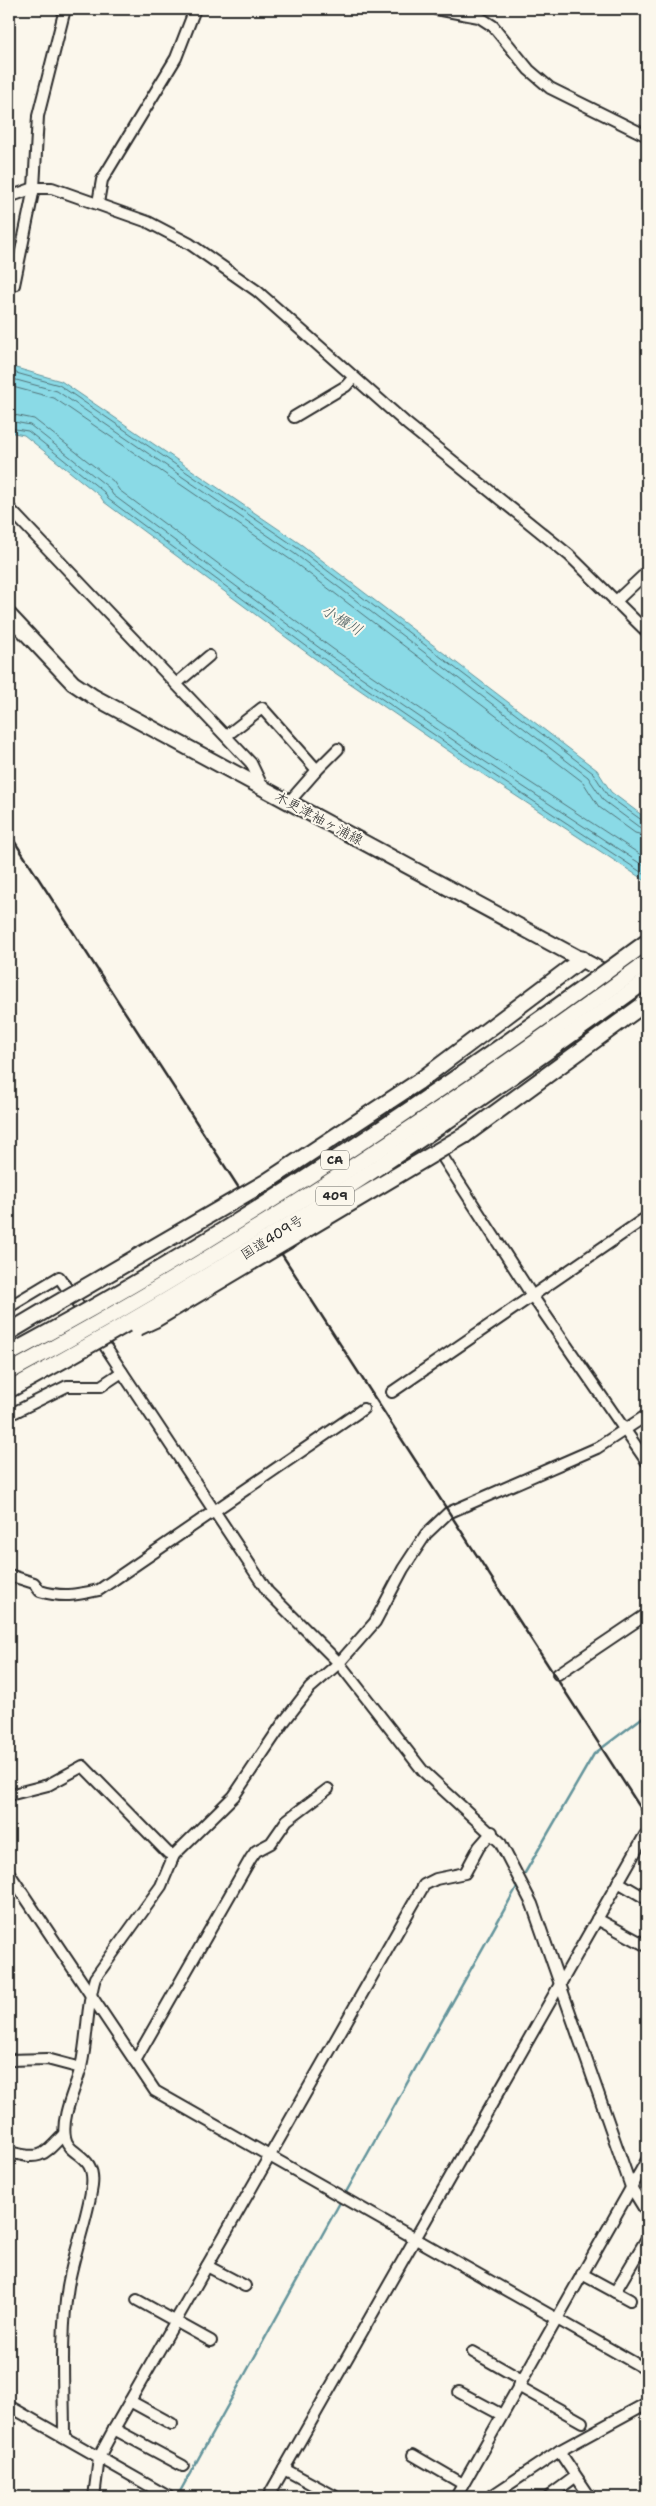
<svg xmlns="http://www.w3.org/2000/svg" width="656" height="2506" font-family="'Shantell Sans','Klee One',sans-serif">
  <rect width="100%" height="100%" fill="#fbf7ec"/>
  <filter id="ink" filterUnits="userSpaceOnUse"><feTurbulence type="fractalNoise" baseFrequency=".02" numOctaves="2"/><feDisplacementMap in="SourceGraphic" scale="10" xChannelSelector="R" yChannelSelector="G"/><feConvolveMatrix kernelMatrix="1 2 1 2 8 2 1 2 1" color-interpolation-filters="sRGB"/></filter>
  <g filter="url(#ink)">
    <path fill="#8adae6" stroke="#64949b" d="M9,366L61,381L302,545L597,770L611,792L647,819V882L472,767L322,664L104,502L100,496L24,435L9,432Z"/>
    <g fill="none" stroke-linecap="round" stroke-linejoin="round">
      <g stroke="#517176" stroke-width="1">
        <path d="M9,371L59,385L299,549L593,773L608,796L643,821L647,822"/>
        <path d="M9,378L57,391L295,554L588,777L604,801L639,827L647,829"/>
        <path d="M9,386L54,398L291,560L583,782L599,807L635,833L647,836"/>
        <path d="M9,414L34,419L113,481L119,490L333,649L482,751L647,859"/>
        <path d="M9,421L30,425L108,487L113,495L329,655L478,757L647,868"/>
        <path d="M9,428L28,431L104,492L108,499L325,660L474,762L647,876"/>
      </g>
      <g stroke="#64949b" stroke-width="2.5">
        <path d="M522,1878L594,1754L647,1714"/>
        <path d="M345,2194L518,1885"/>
        <path d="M177,2497L342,2199"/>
      </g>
      <defs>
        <g id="minor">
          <path d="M436,9L479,17L493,26L529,70L550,88L647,136"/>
          <path d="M9,197L34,188H52L148,222L190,244L257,291L407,424L569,555L647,632"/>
          <path d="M98,203L102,180L176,58L195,9"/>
          <path d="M14,285L34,188L38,116L65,9"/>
          <path d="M294,417L346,386L353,378"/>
          <path d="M9,508L251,763L263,788"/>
          <path d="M615,602L647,572"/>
          <path d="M176,684L209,656"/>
          <path d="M226,736L262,708L317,770L338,749"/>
          <path d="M289,802L317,770"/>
          <path d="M444,1159L533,1297L647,1462"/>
          <path d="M9,1307L59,1277L87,1318"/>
          <path d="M97,1334L268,1592L339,1663L423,1771L500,1842L532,1904L631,2187L647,2213"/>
          <path d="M392,1392L647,1217"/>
          <path d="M9,1415L67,1386H101L122,1372"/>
          <path d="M9,1575L34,1583L40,1591C63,1598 76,1595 99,1590L363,1409"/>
          <path d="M558,1674L647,1614"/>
          <path d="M9,1795L48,1785L83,1766L168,1853L174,1855"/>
          <path d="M9,1873L155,2091L647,2370"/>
          <path d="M618,1882L647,1899"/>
          <path d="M597,1919L647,1946"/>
          <path d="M9,2060L47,2059L81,2068"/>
          <path d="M135,2061L251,1858L256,1851L271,1843L287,1820L328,1789"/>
          <path d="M9,2152C41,2160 42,2157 64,2134"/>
          <path d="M207,2266L245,2286"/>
          <path d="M582,2274L630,2300"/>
          <path d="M615,2292L647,2238"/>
          <path d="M137,2300L211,2341"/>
          <path d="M473,2352L522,2380"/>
          <path d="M518,2386L582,2422"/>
          <path d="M459,2392L502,2415"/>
          <path d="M130,2401L172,2424"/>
          <path d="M9,2406L169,2497"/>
          <path d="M114,2429L183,2466"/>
          <path d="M64,2437C64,2387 60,2335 68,2286C74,2252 87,2220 92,2186C96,2153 68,2157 65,2137C61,2115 76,2088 81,2067C88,2038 86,2007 95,1978L161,1886L174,1855L234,1796L283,1723L310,1688L339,1663L375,1622L403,1569L426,1534L448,1513L597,1448L647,1415"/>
          <path d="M559,2451L590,2497"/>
          <path d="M413,2455L463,2484"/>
          <path d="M284,2469L334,2496"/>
          <path d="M94,2497L99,2457L114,2429L424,1885L436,1879L465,1873L479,1847L492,1832"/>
          <path d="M268,2497L645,1835"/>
          <path d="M456,2497L647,2160"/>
          <path d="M490,2497L559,2451L647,2403"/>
          <path d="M548,2497L575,2477"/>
        </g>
        <path id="major" d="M9,615L73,683L94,697L647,995"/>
        <g id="highway">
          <path d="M418,1082L582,959"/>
          <path d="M465,1135L647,1002"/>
          <path d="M9,1332L51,1307"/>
        </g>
      </defs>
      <use href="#minor" stroke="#2b2b2b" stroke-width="14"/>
      <use href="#major" stroke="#2b2b2b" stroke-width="18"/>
      <use href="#highway" stroke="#2b2b2b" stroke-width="19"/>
      <use href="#minor" stroke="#fbf7ec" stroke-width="10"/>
      <use href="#major" stroke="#fbf7ec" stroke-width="14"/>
      <use href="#highway" stroke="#fbf7ec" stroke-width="15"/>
      <path stroke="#2b2b2b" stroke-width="2.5" d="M9,833L647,1818"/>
      <defs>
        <g id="highway-bridge">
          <path d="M51,1307L266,1182L418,1082"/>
          <path d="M137,1328L154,1320L465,1135"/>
          <path d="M9,1354C233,1234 442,1092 647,942"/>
          <path d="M9,1372C232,1252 443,1112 647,962"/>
          <path d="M9,1390C232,1269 442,1129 647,980"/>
        </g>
      </defs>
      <use href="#highway-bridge" stroke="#2b2b2b" stroke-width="19" stroke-linecap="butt"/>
      <use href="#highway-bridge" stroke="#fbf7ec" stroke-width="15"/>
    </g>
  </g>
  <g text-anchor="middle" stroke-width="4" stroke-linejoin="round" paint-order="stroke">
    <g fill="#fbf7ec" stroke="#696865" stroke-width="1">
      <rect x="321" y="1150.5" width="28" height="19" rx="4"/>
      <rect x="316" y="1186.5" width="38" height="19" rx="4"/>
    </g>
    <g font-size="12" font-weight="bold" fill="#2b2b2b">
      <text x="335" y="1164">CA</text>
      <text x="335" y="1200">409</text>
    </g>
    <g font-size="14" fill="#2b2b2b" stroke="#fbf7ec">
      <text transform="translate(319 818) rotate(28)" y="5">木更津袖ヶ浦線</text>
      <text transform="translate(272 1237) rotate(-32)" y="5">国道409号</text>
    </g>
    <g font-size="15" font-style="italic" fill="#43575a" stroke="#fbf7ec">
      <text transform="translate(342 620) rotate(31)" y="5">小櫃川</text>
    </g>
  </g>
  <rect width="656" height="2506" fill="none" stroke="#fbf7ec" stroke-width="30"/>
  <rect x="15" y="15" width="626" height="2476" fill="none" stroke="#2b2b2b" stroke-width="2" filter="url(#ink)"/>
</svg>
